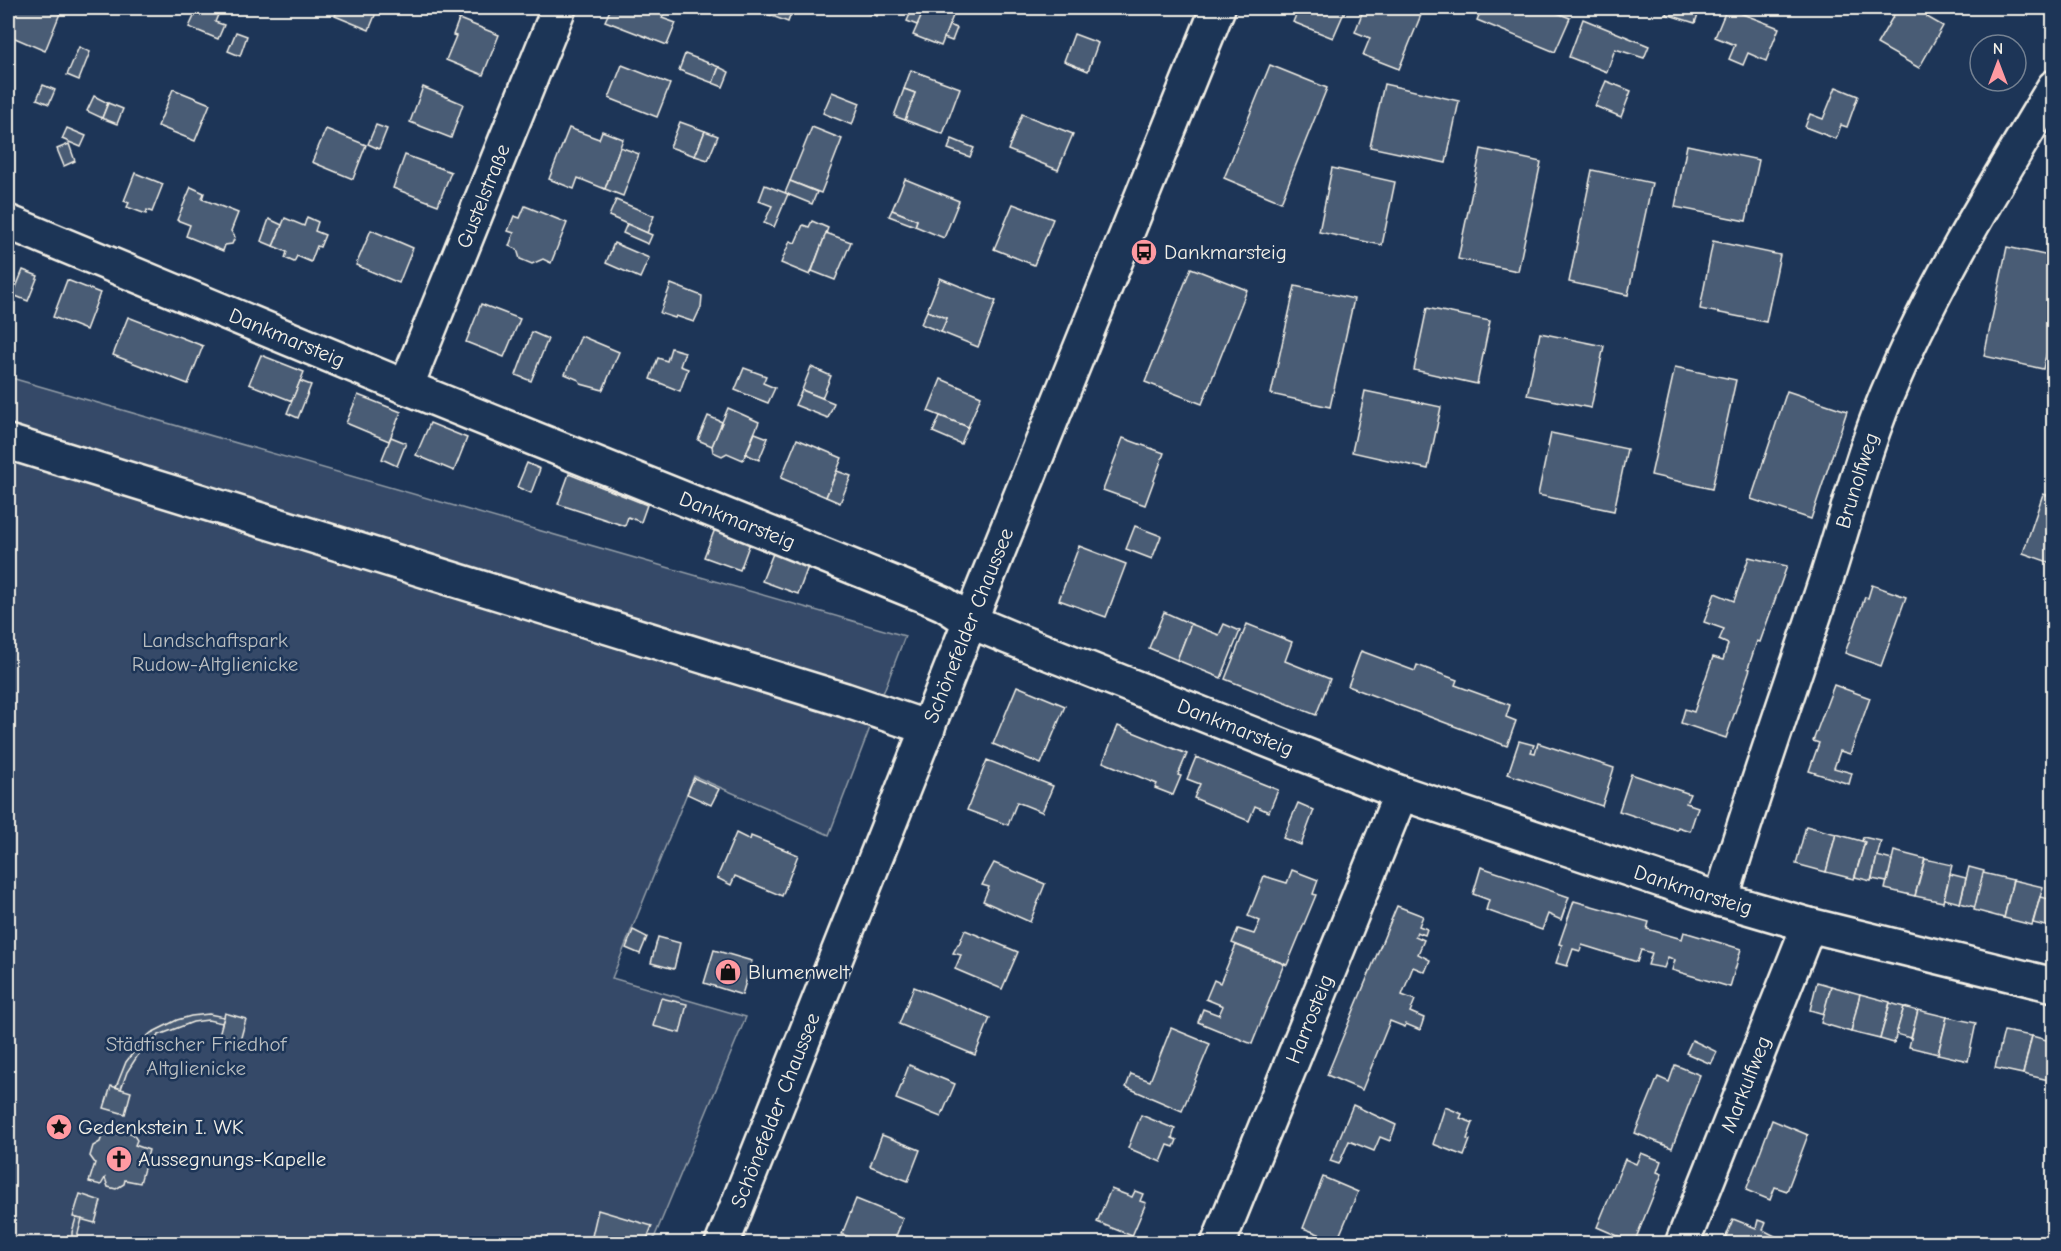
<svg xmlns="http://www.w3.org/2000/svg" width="2061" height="1251" font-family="'Comic Neue',sans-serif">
  <rect width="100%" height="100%" fill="#1d3557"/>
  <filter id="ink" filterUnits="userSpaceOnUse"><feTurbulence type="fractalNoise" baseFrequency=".0167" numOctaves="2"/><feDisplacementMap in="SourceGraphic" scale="12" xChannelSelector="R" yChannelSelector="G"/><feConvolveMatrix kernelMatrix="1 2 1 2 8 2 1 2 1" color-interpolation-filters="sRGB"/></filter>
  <g filter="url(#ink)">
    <path fill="#354a67" stroke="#949ea8" stroke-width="1.5" d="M8,377L905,636L829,835L694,776L612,978L746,1017L652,1243H8Z"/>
    <g fill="#485b74" stroke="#f4f1e8" stroke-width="1.5">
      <path d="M15,8H52L61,11L45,51L8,35V26Z"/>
      <path d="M198,8H221L215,22L224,25L218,39L189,27Z"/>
      <path d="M338,8H378L369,30L335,16Z"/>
      <path d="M611,8H666L662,18L676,23L667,45L605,21Z"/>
      <path d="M751,8H793L788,22Z"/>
      <path d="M865,8H880L877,16L863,11Z"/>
      <path d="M925,8H933L953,16L941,46L913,35Z"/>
      <path d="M1299,8H1346L1333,38L1293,22Z"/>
      <path d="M1364,8H1416L1423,10L1399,69L1363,55L1370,38L1355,32Z"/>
      <path d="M1482,8H1545L1570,18L1555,52L1477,20Z"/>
      <path d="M1668,8H1700L1695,23L1666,14Z"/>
      <path d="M1727,8L1779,28L1766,61L1748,53L1743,65L1729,59L1735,45L1715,37Z"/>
      <path d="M1898,8H1911L1917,11L1919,8H1928L1931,9L1927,17L1943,26L1919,68L1877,44Z"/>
      <path d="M911,12L921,16L917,25L907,21Z"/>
      <path d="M459,19L499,35L483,75L446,60L456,36L453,35Z"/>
      <path d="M1583,19L1649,46L1644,58L1615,49L1607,72L1569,57Z"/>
      <path d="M949,25L957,28L952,41L944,38Z"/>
      <path d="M236,32L247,36L240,56L228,51Z"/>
      <path d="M1074,34L1098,43L1088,71L1064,61Z"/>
      <path d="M79,47L90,52L79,80L67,75Z"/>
      <path d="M685,54L719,67L713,83L679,70Z"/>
      <path d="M622,65L670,84L657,117L609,98Z"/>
      <path d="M1270,65L1327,88L1281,202L1224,178Z"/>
      <path d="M719,67L729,72L723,87L713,83Z"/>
      <path d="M911,70L960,88L943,134L905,120L915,93L904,89Z"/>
      <path d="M1606,81L1631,91L1621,117L1595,106Z"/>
      <path d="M1384,84L1459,101L1446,163L1370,147Z"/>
      <path d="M43,85L55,90L49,104L37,99Z"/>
      <path d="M423,87L463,104L451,138L410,122Z"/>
      <path d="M1836,87L1858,96L1847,127L1841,125L1836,139L1805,127L1810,114L1823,119Z"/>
      <path d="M173,89L210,104L195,141L158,126Z"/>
      <path d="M904,89L915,93L905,120L894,116Z"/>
      <path d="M832,92L860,103L852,125L823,113Z"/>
      <path d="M94,96L108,103L102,118L87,111Z"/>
      <path d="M108,103L123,109L117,124L102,118Z"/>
      <path d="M1022,114L1073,134L1058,170L1008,150Z"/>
      <path d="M680,122L705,131L695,156L670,147Z"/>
      <path d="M376,125L387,129L379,149L368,144Z"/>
      <path d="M812,127L842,139L821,193L790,181Z"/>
      <path d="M67,128L86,136L81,147L62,139Z"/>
      <path d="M569,128L599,139L602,131L623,139L605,189L578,178L574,189L549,179Z"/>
      <path d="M326,129L366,145L353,179L312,162Z"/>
      <path d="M705,131L718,136L708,160L695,156Z"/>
      <path d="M952,139L974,148L970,157L948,149Z"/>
      <path d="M69,144L75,161L64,166L57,149Z"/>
      <path d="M1687,145L1759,160L1746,221L1675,207Z"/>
      <path d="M620,147L639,154L623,196L605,189Z"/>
      <path d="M1481,149L1541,162L1518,271L1458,259Z"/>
      <path d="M405,155L451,172L438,205L393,188Z"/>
      <path d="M1332,168L1395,182L1382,245L1319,232Z"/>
      <path d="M1592,170L1652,183L1628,295L1569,282Z"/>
      <path d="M135,173L163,184L152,212L147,210L146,214L127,207L129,203L124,201Z"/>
      <path d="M905,179L959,201L944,238L915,226L917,220L892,210Z"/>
      <path d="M790,181L817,192L812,204L785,193Z"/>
      <path d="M765,185L788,194L774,227L764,223L772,206L759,201Z"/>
      <path d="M191,187L204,193L202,199L238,213L231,231L235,237L232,244L225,245L223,251L186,236L190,225L177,220Z"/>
      <path d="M616,200L654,216L647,233L609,216Z"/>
      <path d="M1013,204L1053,219L1034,265L994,249Z"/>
      <path d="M525,206L567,223L551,263L543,259L532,264L520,259L517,249L509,246L514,233L508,231L514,216L520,218Z"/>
      <path d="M892,210L917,220L915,226L889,216Z"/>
      <path d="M307,217L318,222L315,231L325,235L320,247L317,246L311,262L297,256L294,262L285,258L287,252L273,246L285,218L304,226Z"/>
      <path d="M269,219L282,225L273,246L261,241Z"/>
      <path d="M812,221L828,228L810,275L781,263L790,241L795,243L803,225L809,227Z"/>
      <path d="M627,224L652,235L648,244L623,233Z"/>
      <path d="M371,230L413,248L399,283L356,265Z"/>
      <path d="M826,233L851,242L835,280L812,271Z"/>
      <path d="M1713,241L1780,255L1766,322L1700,309Z"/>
      <path d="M614,243L649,258L640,278L606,263Z"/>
      <path d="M2007,247L2054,257V320L2043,369L1984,356Z"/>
      <path d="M1191,268L1247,290L1202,404L1145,382Z"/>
      <path d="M23,270L38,276L28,301L13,295Z"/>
      <path d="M940,278L996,301L978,347L941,332L947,318L927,311Z"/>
      <path d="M67,280L100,293L86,330L53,317Z"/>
      <path d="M671,284L702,296L701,307L694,322L676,316L675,318L660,313Z"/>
      <path d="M1295,286L1354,299L1330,407L1271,394Z"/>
      <path d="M481,304L520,319L504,357L466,342Z"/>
      <path d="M1427,308L1490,321L1477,384L1414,370Z"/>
      <path d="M927,311L947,318L941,332L921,324Z"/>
      <path d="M128,317L203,346L188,384L113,355Z"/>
      <path d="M532,332L548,339L531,381L516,375Z"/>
      <path d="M1540,333L1604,346L1591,408L1527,395Z"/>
      <path d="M581,336L619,352L603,390L581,384L579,380L565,374Z"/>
      <path d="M671,348L685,352L680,366L688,369L680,391L650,379L658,358L667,361Z"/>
      <path d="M261,355L304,372L292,401L249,384Z"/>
      <path d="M811,367L831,376L822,398L802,390Z"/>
      <path d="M1675,367L1736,380L1712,489L1651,475Z"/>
      <path d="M744,368L766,376L763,383L775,388L768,403L735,390Z"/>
      <path d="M941,379L981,396L968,427L928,411Z"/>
      <path d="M300,381L311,385L298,418L287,413Z"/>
      <path d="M802,390L834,403L828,418L795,405Z"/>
      <path d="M1365,391L1441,407L1428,469L1352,452Z"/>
      <path d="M1787,391L1847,411L1811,519L1751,499Z"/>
      <path d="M358,395L401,412L389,441L346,423Z"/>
      <path d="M728,408L759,422L743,460L727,453L722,456L713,452L712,446Z"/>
      <path d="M708,416L722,422L712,446L698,440Z"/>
      <path d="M940,416L968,427L961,444L933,432Z"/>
      <path d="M430,423L467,438L454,471L416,455Z"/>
      <path d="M755,433L768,438L759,460L746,454Z"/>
      <path d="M1551,433L1627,449L1614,511L1538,495Z"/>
      <path d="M391,437L406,443L397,466L382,459Z"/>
      <path d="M1123,438L1164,453L1145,505L1103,490Z"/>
      <path d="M797,439L842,458L826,497L781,478Z"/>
      <path d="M527,463L540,469L531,493L517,487Z"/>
      <path d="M837,471L851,476L840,503L826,497Z"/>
      <path d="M569,474L647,505L641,522L628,517L625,526L558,504Z"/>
      <path d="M2043,494L2054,497V564L2023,553Z"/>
      <path d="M1135,526L1161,536L1152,559L1126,549Z"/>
      <path d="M715,529L750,543L740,570L704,557Z"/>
      <path d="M1079,546L1126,564L1106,617L1059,600Z"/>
      <path d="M774,551L809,564L798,594L762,581Z"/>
      <path d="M1749,557L1787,566L1760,642L1757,641L1748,668L1750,669L1726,738L1681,723L1685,709L1694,712L1713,657L1723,660L1728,644L1719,640L1724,629L1704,622L1715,593L1734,601Z"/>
      <path d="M1872,585L1906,597L1881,666L1845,653L1865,597L1868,598Z"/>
      <path d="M1164,612L1191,624L1177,660L1149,648Z"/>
      <path d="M1191,624L1219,635L1224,624L1240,631L1221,678L1177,660Z"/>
      <path d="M1247,624L1292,642L1285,661L1330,679L1316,715L1225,679Z"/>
      <path d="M1361,651L1415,671L1417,665L1457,680L1455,685L1510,705L1506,717L1516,721L1507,746L1348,686Z"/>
      <path d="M1834,685L1870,698L1850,754L1840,751L1834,768L1852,773L1849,784L1809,771L1819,743L1813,741Z"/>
      <path d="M1017,686L1065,706L1041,764L993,744Z"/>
      <path d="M1118,726L1187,754L1178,775L1181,776L1173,795L1155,788L1157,784L1103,762Z"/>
      <path d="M1519,741L1534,745L1531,752L1535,753L1538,743L1614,768L1602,806L1508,774Z"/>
      <path d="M1196,757L1278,790L1269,812L1255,806L1249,821L1194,798L1200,784L1187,779Z"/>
      <path d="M987,760L1053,786L1042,812L1017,802L1008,825L967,810Z"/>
      <path d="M1631,774L1690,794L1686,803L1698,807L1690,831L1678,827L1677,830L1619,811Z"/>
      <path d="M694,778L719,789L711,805L687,794Z"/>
      <path d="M1298,803L1314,810L1301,845L1283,838Z"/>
      <path d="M1806,826L1836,834L1826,872L1796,864Z"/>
      <path d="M736,833L750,840L751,836L798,855L782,896L735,876L731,885L717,878Z"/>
      <path d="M1836,834L1865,842L1854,879L1826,872Z"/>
      <path d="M1863,837L1881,841L1871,881L1855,877L1865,842L1862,841Z"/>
      <path d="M1894,851L1925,859L1915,896L1885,889Z"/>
      <path d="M1877,856L1892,860L1887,882L1872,879Z"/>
      <path d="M1925,859L1952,865L1943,902L1915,896Z"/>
      <path d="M994,863L1045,884L1030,922L983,901L989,887L982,885Z"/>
      <path d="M1481,867L1569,897L1561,920L1548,914L1542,930L1486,910L1489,900L1473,894Z"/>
      <path d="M1969,867L1984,871L1975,907L1960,903Z"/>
      <path d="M1292,870L1318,880L1313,894L1316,895L1287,965L1232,943L1238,929L1254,934L1260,921L1248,916L1264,876L1287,883Z"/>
      <path d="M1983,873L2013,880L2004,918L1974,910Z"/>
      <path d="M1950,874L1966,878L1960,903L1944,899Z"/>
      <path d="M2013,880L2043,887L2032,925L2004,918Z"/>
      <path d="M2040,897L2054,900L2050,927L2033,923Z"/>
      <path d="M1574,901L1649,922L1647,929L1682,939L1684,932L1741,949L1730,987L1672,970L1675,960L1668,957L1664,968L1648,965L1652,953L1641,950L1637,962L1582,945L1580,951L1573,949L1567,966L1556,963L1562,945L1559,944Z"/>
      <path d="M1397,906L1423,916L1419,926L1427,929L1425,935L1417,932L1415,936L1424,940L1418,954L1430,960L1425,972L1413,967L1402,995L1415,1000L1410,1012L1424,1018L1420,1030L1406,1024L1405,1027L1390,1021L1362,1090L1327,1075Z"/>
      <path d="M633,930L647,937L640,954L626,948Z"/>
      <path d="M965,930L1018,952L1002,989L955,969L961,955L953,953L958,944H959Z"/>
      <path d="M658,937L680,943L674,969L651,963Z"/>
      <path d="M1236,945L1284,964L1252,1044L1198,1022L1203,1009L1219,1015L1223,1006L1206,999L1214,980L1220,983Z"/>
      <path d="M714,950L752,961L742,995L704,983Z"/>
      <path d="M1817,982L1831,986L1824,1014L1810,1010Z"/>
      <path d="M1831,986L1860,994L1851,1032L1821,1023Z"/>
      <path d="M914,987L990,1018L975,1055L899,1024Z"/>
      <path d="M1860,994L1890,1002L1880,1039L1851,1032Z"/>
      <path d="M661,998L687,1004L680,1033L653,1026Z"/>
      <path d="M1890,1003L1904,1007L1894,1043L1880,1039Z"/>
      <path d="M1904,1007L1918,1011L1911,1038L1896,1034Z"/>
      <path d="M1918,1010L1947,1017L1938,1054L1909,1047Z"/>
      <path d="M225,1013L246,1019L240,1041L219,1035Z"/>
      <path d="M209,1014L224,1017L222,1023L208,1020L193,1022L159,1035L140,1052L127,1072L121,1089L116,1087L126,1062L143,1040L151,1033L177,1020L191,1016Z"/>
      <path d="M1947,1017L1976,1023L1968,1061L1938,1054Z"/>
      <path d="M1171,1028L1210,1044L1182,1111L1126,1087L1131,1074L1150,1081Z"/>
      <path d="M2004,1031L2032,1036L2023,1074L1995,1068Z"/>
      <path d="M2032,1036L2054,1042L2053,1081L2023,1074Z"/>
      <path d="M1692,1040L1717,1052L1711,1064L1686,1053Z"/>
      <path d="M909,1065L955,1084L941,1117L896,1099Z"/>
      <path d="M1675,1065L1700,1075L1672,1148L1635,1133L1658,1077L1669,1082Z"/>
      <path d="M111,1086L131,1092L125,1114L104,1108Z"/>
      <path d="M1353,1105L1396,1125L1390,1141L1380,1137L1374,1151L1349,1141L1339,1164L1330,1161Z"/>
      <path d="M1445,1107L1462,1114L1460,1118L1473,1123L1467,1139L1470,1140L1464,1156L1433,1144Z"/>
      <path d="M1141,1115L1175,1129L1172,1138L1177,1140L1174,1147L1168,1145L1161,1162L1128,1148Z"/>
      <path d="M1772,1120L1808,1135L1787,1191L1775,1187L1770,1200L1746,1190Z"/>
      <path d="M106,1124L119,1127L118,1134L125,1131L133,1134L137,1140L135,1145L149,1150L140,1183L125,1180L124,1184L116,1189L108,1187L105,1178L101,1185L89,1182L95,1163L90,1156L93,1146L100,1142Z"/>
      <path d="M882,1135L920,1150L908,1181L870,1166Z"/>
      <path d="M1641,1153L1661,1161L1657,1172L1662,1174L1634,1243L1597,1227L1625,1159L1636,1164Z"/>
      <path d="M1323,1177L1358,1192L1337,1241L1303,1228Z"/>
      <path d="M1111,1189L1132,1197L1135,1191L1143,1194L1140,1201L1146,1203L1132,1236L1097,1222Z"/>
      <path d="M80,1194L101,1201L95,1223L73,1217Z"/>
      <path d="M856,1199L903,1218L893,1244H865L842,1234Z"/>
      <path d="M598,1210L652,1226L645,1244H598L599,1239L592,1236Z"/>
      <path d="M76,1218L82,1219L78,1233V1244H72V1232Z"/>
      <path d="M1733,1219L1756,1228L1758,1220L1766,1223L1763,1230L1775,1236V1244H1723Z"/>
    </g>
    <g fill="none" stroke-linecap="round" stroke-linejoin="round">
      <defs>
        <g id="minor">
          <path id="s1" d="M8,222L406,387L928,597L944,604L970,621L1008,637L1401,793L1706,895L1809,925L2054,985"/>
          <path id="s2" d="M406,387L559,8"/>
          <path d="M8,442L845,700L928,728"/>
          <path id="s3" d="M1721,900C1753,792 1791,686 1826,580C1848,512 1865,443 1894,378C1938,277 1997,182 2054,87"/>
          <path id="s4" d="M1218,1244L1401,793"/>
          <path id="s5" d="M1682,1244L1809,925"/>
        </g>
        <g id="major">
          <path id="s6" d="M722,1244L970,621L1218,8"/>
        </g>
      </defs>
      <use href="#minor" stroke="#f4f1e8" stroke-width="38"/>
      <use href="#major" stroke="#f4f1e8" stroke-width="38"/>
      <use href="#minor" stroke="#1d3557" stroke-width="33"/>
      <use href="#major" stroke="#1d3557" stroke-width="33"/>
    </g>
  </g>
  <defs>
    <symbol id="bus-disc" viewBox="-11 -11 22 22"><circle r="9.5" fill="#ff9aa2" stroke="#1d3557"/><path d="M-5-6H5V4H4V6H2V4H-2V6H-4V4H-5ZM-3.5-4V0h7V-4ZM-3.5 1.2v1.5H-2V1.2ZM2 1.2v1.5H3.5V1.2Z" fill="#111"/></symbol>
    <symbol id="shop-disc" viewBox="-11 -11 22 22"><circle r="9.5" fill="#ff9aa2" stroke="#1d3557"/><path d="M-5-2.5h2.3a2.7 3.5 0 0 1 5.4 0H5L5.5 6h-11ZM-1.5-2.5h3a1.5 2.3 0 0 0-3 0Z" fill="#111"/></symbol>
    <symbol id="sight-disc" viewBox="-11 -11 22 22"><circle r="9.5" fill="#ff9aa2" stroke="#1d3557"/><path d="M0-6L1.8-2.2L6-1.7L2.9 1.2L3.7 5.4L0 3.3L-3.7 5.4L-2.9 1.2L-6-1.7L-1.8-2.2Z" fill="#111"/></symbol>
    <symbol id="church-disc" viewBox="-11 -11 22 22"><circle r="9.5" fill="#ff9aa2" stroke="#1d3557"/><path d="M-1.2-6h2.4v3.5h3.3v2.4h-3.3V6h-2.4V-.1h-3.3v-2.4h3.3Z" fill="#111"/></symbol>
  </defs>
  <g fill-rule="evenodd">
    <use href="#bus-disc" x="1129" y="237" width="30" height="30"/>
    <use href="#shop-disc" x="713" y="957" width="30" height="30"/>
    <use href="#sight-disc" x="44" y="1112" width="30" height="30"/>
    <use href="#church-disc" x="104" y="1144" width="30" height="30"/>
  </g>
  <g text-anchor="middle" stroke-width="5" stroke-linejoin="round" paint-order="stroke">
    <g font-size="21" fill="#f4f1e8" stroke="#1d3557">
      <text dy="7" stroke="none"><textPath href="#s2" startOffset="206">Gustelstraße</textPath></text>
      <text dy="7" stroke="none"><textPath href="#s1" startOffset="302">Dankmarsteig</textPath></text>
      <text dy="7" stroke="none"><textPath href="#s3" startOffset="441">Brunolfweg</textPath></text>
      <text dy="7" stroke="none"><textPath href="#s1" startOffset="788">Dankmarsteig</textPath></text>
      <text dy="7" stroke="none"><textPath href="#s6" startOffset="666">Schönefelder Chaussee</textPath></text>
      <text dy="7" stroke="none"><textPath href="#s1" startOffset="1328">Dankmarsteig</textPath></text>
      <text dy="7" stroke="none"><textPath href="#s1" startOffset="1814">Dankmarsteig</textPath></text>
      <text dy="7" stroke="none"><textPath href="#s4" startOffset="243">Harrosteig</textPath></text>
      <text dy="7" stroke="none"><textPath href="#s5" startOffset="172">Markulfweg</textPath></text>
      <text dy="7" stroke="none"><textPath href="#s6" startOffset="144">Schönefelder Chaussee</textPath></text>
    </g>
    <g font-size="21" fill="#f4f1e8" stroke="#1d3557" text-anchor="start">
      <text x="1164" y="259">Dankmarsteig</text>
      <text x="748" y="979">Blumenwelt</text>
      <text x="78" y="1134">Gedenkstein I. WK</text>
      <text x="138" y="1166">Aussegnungs-Kapelle</text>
    </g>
    <g font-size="21" fill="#bbbfc1" stroke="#1d3557">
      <text x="215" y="647">Landschaftspark<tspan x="215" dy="24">Rudow-Altglienicke</tspan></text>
      <text x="196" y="1051">Städtischer Friedhof<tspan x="196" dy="24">Altglienicke</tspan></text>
    </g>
  </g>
  <rect width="2061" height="1251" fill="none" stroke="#1d3557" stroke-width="30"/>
  <rect x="15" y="15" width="2031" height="1221" fill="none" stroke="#f4f1e8" stroke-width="2" filter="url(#ink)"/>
  <g transform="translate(1998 63)"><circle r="28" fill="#1d3557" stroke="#738091" stroke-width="1.5"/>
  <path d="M0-4.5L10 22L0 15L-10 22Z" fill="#ff9aa2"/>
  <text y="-9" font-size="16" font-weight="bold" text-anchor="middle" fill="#f4f1e8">N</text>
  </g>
</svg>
